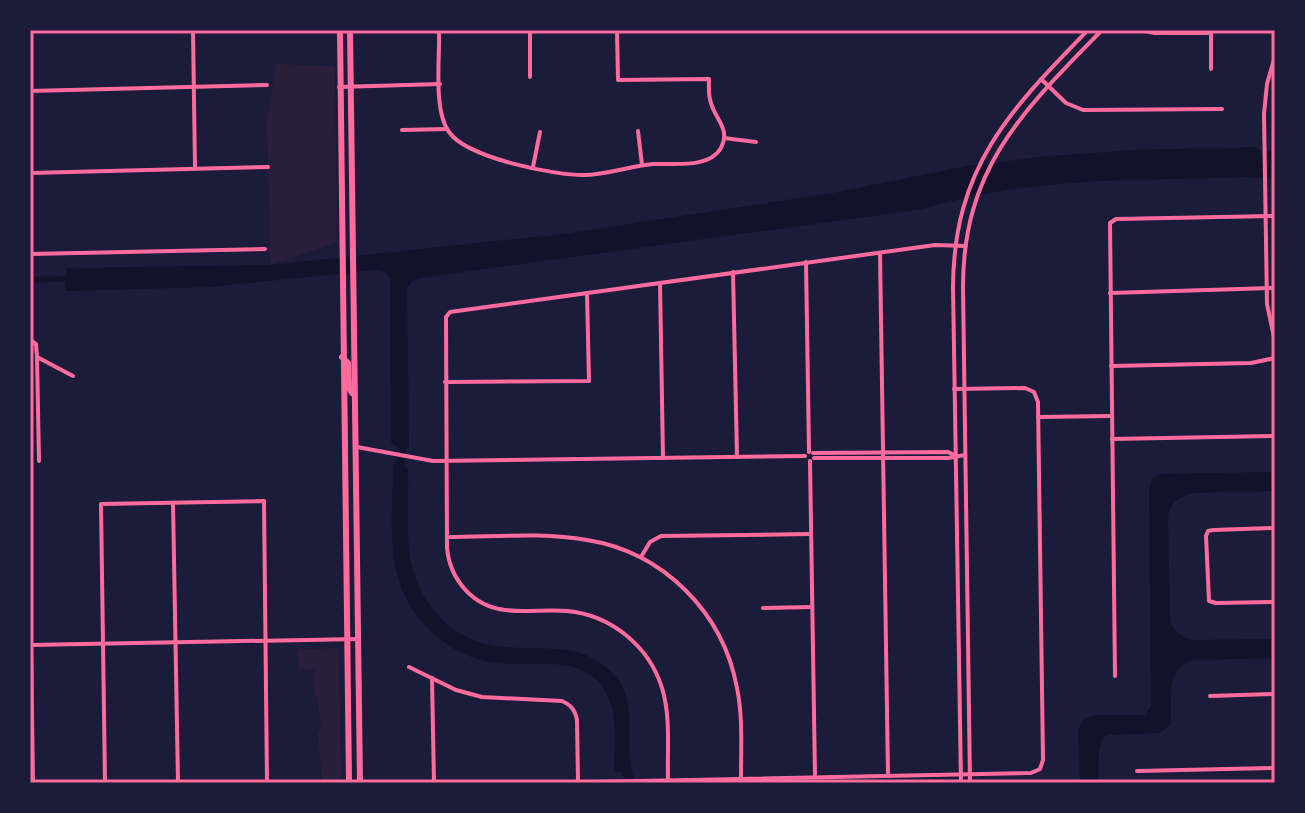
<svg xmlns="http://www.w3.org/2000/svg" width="1305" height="813" font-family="Barlow,sans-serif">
  <rect width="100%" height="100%" fill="#1b1b3a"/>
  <g fill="#2a1e3b">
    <path d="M276,64L335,66L337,242L270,265L267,119Z"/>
    <path d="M339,648L341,783H322L318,736L321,726L317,697H315L314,670L299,669V649Z"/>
  </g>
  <g fill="#12122b">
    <path d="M1256,147L1259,151H1275V179L1246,177C1138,181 1028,176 924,209L419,278L411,282L407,289L409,447L405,451L404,465L408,469C409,501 405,537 412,567C423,610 458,643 502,647C545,651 585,640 616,677C641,707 620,750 636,783H626L622,772H614C614,749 618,720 609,699C588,648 532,670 490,662C450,655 415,624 401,587C387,550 393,504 393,466L397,461L398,448L391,442L390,278L385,272L374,270L210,287L65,291L67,268L270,265L563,234L833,193L967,166L1039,157L1133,150Z"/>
    <path d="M1275,472V491L1194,493C1180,496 1169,503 1168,518L1170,620C1173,632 1182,638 1194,640L1275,639V658L1194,660C1162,669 1174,700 1170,725L1160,733L1108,735L1103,737L1099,750L1098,783H1080L1078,730L1084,719L1097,715H1144L1151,706L1149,489L1152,479L1161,474Z"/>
  </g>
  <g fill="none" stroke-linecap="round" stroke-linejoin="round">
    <path stroke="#12122b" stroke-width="6" d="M30,280L74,278"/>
    <g stroke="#ff6b9d" stroke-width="4">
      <path d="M193,30L195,168"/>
      <path d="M439,30C440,58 433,110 449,132C467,158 556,176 586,175C609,174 631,166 653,164C674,163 709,169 721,148C731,129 715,119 711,103C708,95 709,87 709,79L618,80L617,30"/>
      <path d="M530,30V77"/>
      <path d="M1141,30L1155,33H1211"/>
      <path d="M1211,32V69"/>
      <path d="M1041,79L1066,103L1083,110L1222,109"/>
      <path d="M339,87L440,84"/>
      <path d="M30,91L267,85"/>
      <path d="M402,130L447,129"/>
      <path d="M638,131L642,165"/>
      <path d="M724,138L756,142"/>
      <path d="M533,167L540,132"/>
      <path d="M30,173L268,167"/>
      <path d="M880,253L888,776"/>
      <path d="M30,254L265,249"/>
      <path d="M806,262L809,452"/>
      <path d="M733,272L737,457"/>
      <path d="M660,283L663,458"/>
      <path d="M1110,293L1275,288"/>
      <path d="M30,340L36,344L37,357L73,376"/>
      <path d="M37,357L39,461"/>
      <path d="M1111,366L1251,363L1275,358"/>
      <path d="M445,382L589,381L587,293"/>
      <path d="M1038,417L1111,416"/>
      <path d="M1112,439L1275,436"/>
      <path d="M357,447L433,461L805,456"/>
      <path d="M813,453L948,452L954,455"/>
      <path d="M814,458H948L965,455"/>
      <path d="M810,461L815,777"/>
      <path d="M173,503L178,783"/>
      <path d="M1275,528L1213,530L1208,531L1206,536L1209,601L1216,603L1275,602"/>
      <path d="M447,537C493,537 542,532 587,540C663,552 723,612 737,688C743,717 741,749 741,779"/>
      <path d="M641,557L650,542L661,536L811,534"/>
      <path d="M30,581L33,783"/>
      <path d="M763,608L812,607"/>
      <path d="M30,645L358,639"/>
      <path d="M409,667L456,690L482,697L562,701C571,705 575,710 577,720L578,782"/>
      <path d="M1115,676L1110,223L1116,219L1275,216"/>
      <path d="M432,678L434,783"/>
      <path d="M1210,696L1275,694"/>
      <path d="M1137,771L1275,768"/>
      <path d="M668,780C667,750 671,717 662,688C649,646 611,615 567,611C546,609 525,613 505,610C472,606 450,579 447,548L446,317L450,312L935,245L966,246"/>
      <path d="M105,783L101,504L264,501L267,783"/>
      <path d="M539,783L1031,773L1040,769L1043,760L1038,402L1034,392L1025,388L954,389"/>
    </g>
    <g stroke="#ff6b9d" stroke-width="4">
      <path d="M1275,56L1267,84L1264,114L1267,304L1275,342"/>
      <path d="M1275,90V222"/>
      <path d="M1275,226V254"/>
      <path d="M961,783L953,286C954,167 1010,110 1088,30"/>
      <path d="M970,783L963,287C963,167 1024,110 1102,30"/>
    </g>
    <g stroke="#ff6b9d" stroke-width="6">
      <path d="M340,30L349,783"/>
      <path d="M350,30L360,783"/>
      <path d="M342,357L348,363L349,388L352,393"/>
    </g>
  </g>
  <rect width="1305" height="813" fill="none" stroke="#1b1b3a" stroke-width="64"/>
  <rect x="32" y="32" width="1241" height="749" fill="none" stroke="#ff6b9d" stroke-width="3"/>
</svg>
